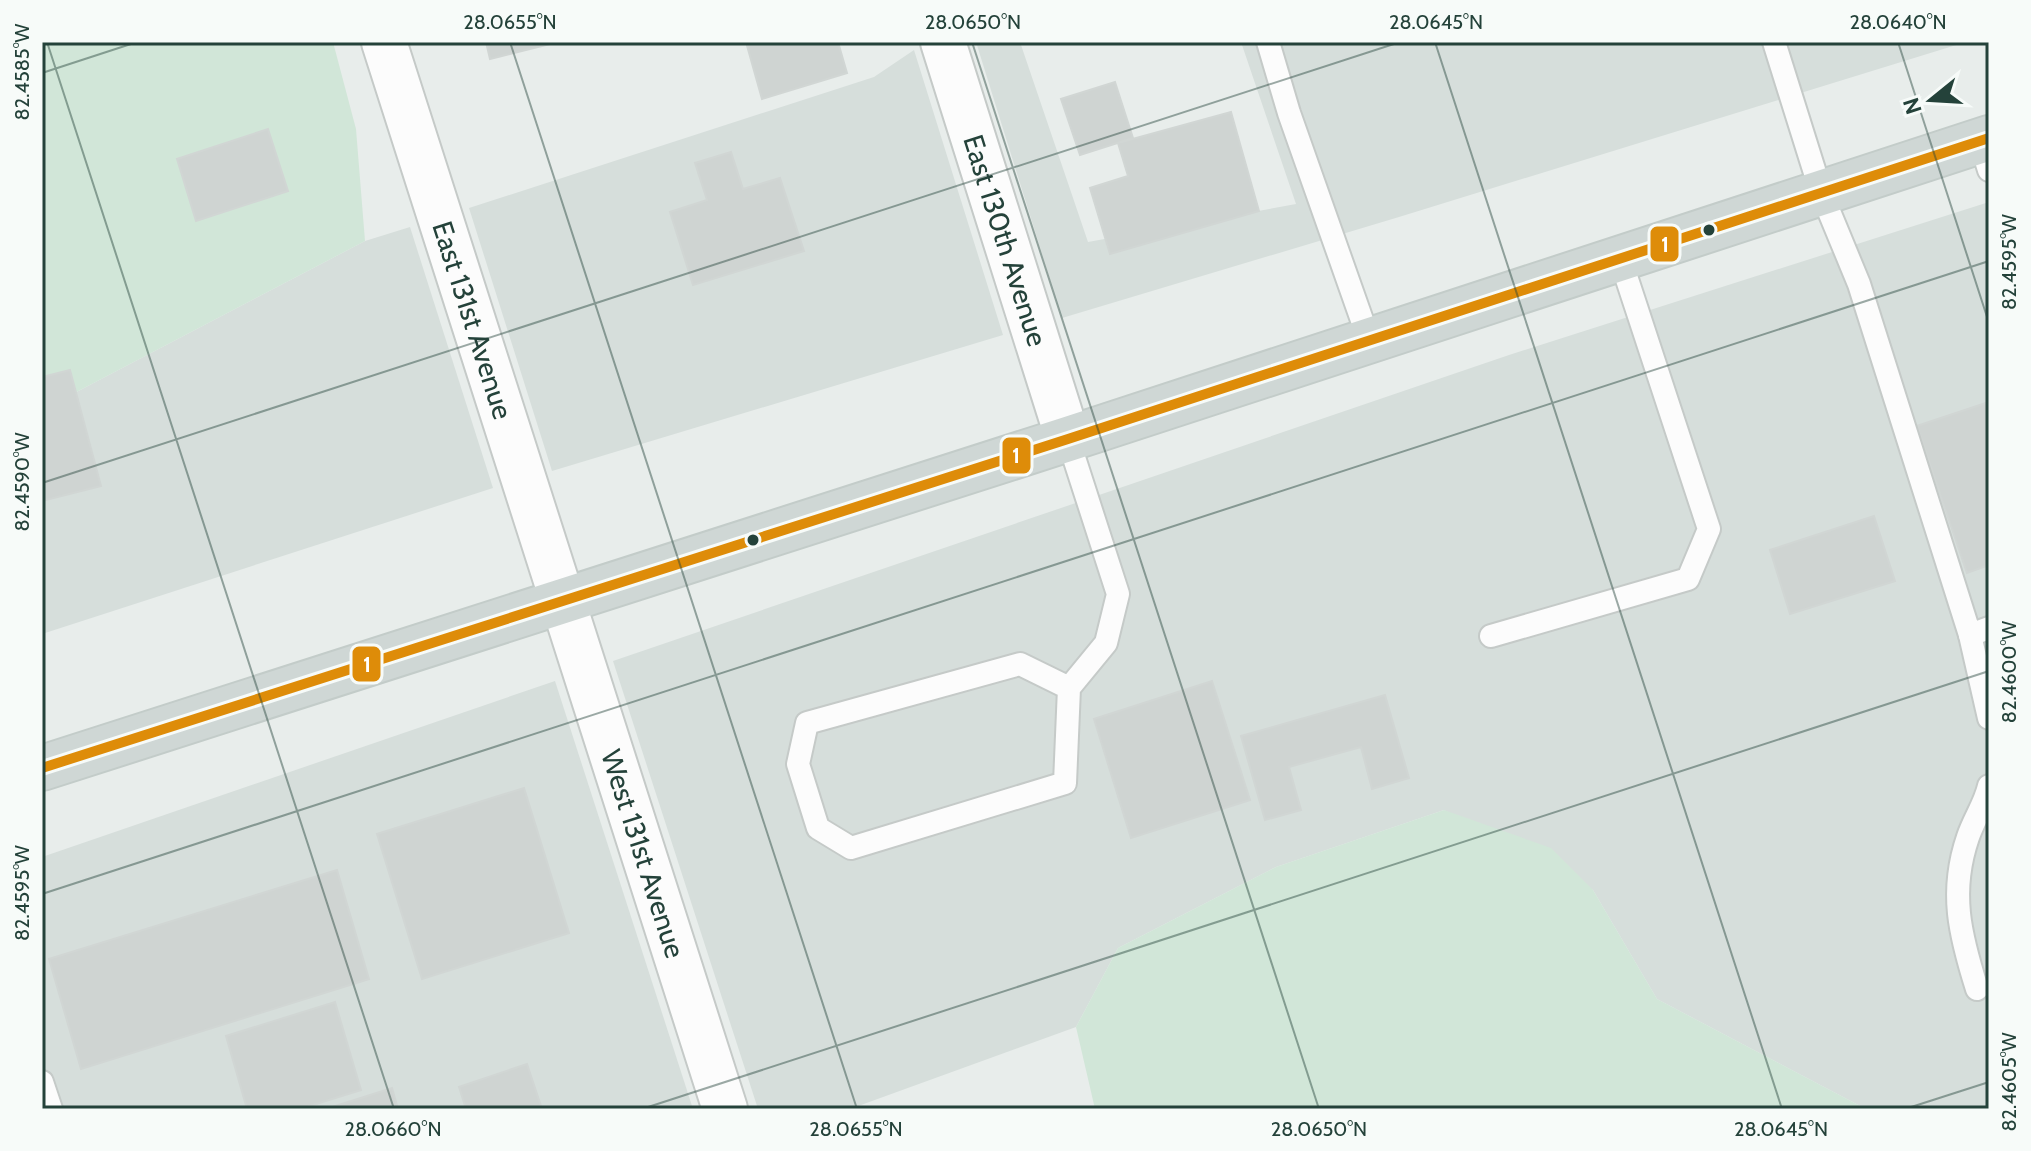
<svg xmlns="http://www.w3.org/2000/svg" width="2031" height="1151" font-family="Cabin,sans-serif">
  <rect width="100%" height="100%" fill="#e8edeb"/>
  <g fill="#d6dedb">
    <path d="M976,42H1020L1088,242L1296,204L1241,42H1966L1399,217L1062,318Z"/>
    <path d="M914,50L1003,335L552,471L469,208L874,77Z"/>
    <path d="M1989,202V1109H1866L1657,999L1593,890L1444,810L1276,867L1118,948L1076,1027L850,1109H758L613,661L1509,355Z"/>
    <path d="M410,227L493,488L42,634V410L365,241Z"/>
    <path d="M555,681L693,1109H42V857Z"/>
  </g>
  <g fill="#d1e6d8">
    <path d="M42,42H333L356,129L365,241L42,410Z"/>
    <path d="M1444,810L1551,848L1593,890L1657,999L1866,1109H1095L1076,1027L1118,948L1276,867Z"/>
  </g>
  <g fill="#cfd4d2" stroke="#d1d6d4" stroke-width="2">
    <path d="M486,42H558L490,59Z"/>
    <path d="M746,42H813L814,44L838,42L847,73L762,99Z"/>
    <path d="M1115,82L1133,138L1080,155L1061,99Z"/>
    <path d="M1231,112L1259,211L1110,254L1090,188L1128,176L1118,143Z"/>
    <path d="M268,129L288,191L196,221L177,159Z"/>
    <path d="M731,152L743,189L780,178L804,251L693,285L670,212L707,200L695,163Z"/>
    <path d="M70,370L101,486L42,501V377Z"/>
    <path d="M1989,402V565L1967,573L1917,426Z"/>
    <path d="M1874,516L1895,581L1790,614L1770,550Z"/>
    <path d="M1212,681L1250,800L1131,838L1094,719Z"/>
    <path d="M1385,695L1409,778L1372,789L1361,747L1289,767L1301,810L1265,820L1241,736Z"/>
    <path d="M524,788L569,933L422,979L377,834Z"/>
    <path d="M337,870L369,979L81,1069L49,959Z"/>
    <path d="M335,1002L361,1090L300,1109H247L226,1036Z"/>
    <path d="M527,1064L542,1109H466L459,1087Z"/>
    <path d="M392,1088L398,1109H326Z"/>
  </g>
  <g fill="none" stroke-linecap="round" stroke-linejoin="round">
    <defs>
      <g id="service">
        <path d="M1268,42L1289,113L1369,340"/>
        <path d="M1774,42L1821,192L1859,284L1970,635L1989,628"/>
        <path d="M1980,141L1989,170"/>
        <path d="M1068,439L1118,594L1106,643L1069,688L1065,783L851,848L818,828L798,764L807,723L1020,664L1069,688"/>
        <path d="M1970,635L1989,718"/>
        <path d="M1491,636L1688,579L1709,529L1620,258"/>
        <path d="M1977,989C1960,935 1949,892 1968,837C1974,819 1985,804 1989,786"/>
        <path d="M42,1082L51,1109"/>
      </g>
      <g id="minor">
        <path id="s1" d="M384,42L725,1109"/>
        <path id="s2" d="M943,42L1068,439"/>
      </g>
      <path id="primary" d="M42,768L1068,439L1989,138"/>
    </defs>
    <use href="#service" stroke="#c5cac8" stroke-width="26"/>
    <use href="#minor" stroke="#c5cac8" stroke-width="48"/>
    <use href="#primary" stroke="#c3ccc9" stroke-width="48"/>
    <use href="#service" stroke="#fcfcfc" stroke-width="22"/>
    <use href="#minor" stroke="#fcfcfc" stroke-width="44"/>
    <use href="#primary" stroke="#cfd7d5" stroke-width="44"/>
    <defs>
      <path id="bus-1" d="M42,768L1068,439L1989,138"/>
    </defs>
    <use href="#bus-1" stroke="#f7fbf9" stroke-width="16"/>
    <use href="#bus-1" stroke="#de8c09" stroke-width="10"/>
  </g>
  <path fill="none" stroke="#24423a" stroke-width="2" stroke-opacity="0.45" d="M47,42L394,1109M510,42L857,1109M972,42L1319,1109M1435,42L1782,1109M1898,42L1989,323M42,73L137,42M42,483L1400,42M42,894L1989,261M642,1109L1989,671M1905,1109L1989,1082"/>
  <g fill="#24423a" stroke="#f7fbf9" stroke-width="3">
    <circle cx="1709" cy="230" r="7"/>
    <circle cx="753" cy="540" r="7"/>
  </g>
  <g text-anchor="middle" stroke-width="7" stroke-linejoin="round" paint-order="stroke">
    <g font-size="28" fill="#24423a" stroke="#f7fbf9">
      <text dy="10" stroke="none"><textPath href="#s2" startOffset="208">East 130th Avenue</textPath></text>
      <text dy="10" stroke="none"><textPath href="#s1" startOffset="292">East 131st Avenue</textPath></text>
      <text dy="10" stroke="none"><textPath href="#s1" startOffset="852">West 131st Avenue</textPath></text>
    </g>
  </g>
  <g stroke="#f7fbf9" stroke-width="3">
    <rect x="1649" y="225" width="31" height="38" rx="8" fill="#de8c09"/>
    <rect x="1001" y="436" width="31" height="39" rx="8" fill="#de8c09"/>
    <rect x="351" y="645" width="31" height="38" rx="8" fill="#de8c09"/>
  </g>
  <g font-size="22" text-anchor="middle" font-weight="bold" fill="#fff">
    <text x="1665" y="252">1</text>
    <text x="1016" y="463">1</text>
    <text x="367" y="672">1</text>
  </g>
  <rect width="2031" height="1151" fill="none" stroke="#f7fbf9" stroke-width="88"/>
  <g transform="translate(1931 100) rotate(252)" stroke="#f7fbf9" stroke-width="6" paint-order="stroke">
  <path d="M0-6L14 30L0 20L-14 30Z" fill="#24423a"/>
  <text y="-12" font-size="22" font-weight="bold" text-anchor="middle" fill="#24423a">N</text>
  </g>
  <rect x="44" y="44" width="1943" height="1063" fill="none" stroke="#24423a" stroke-width="3"/>
  <g font-size="20" text-anchor="middle" fill="#24423a">
    <text x="510" y="29">28.0655°N</text>
    <text x="973" y="29">28.0650°N</text>
    <text x="1436" y="29">28.0645°N</text>
    <text x="1898" y="29">28.0640°N</text>
    <text transform="translate(22 72) rotate(-90)" y="7">82.4585°W</text>
    <text transform="translate(2009 262) rotate(-90)" y="7">82.4595°W</text>
    <text transform="translate(22 482) rotate(-90)" y="7">82.4590°W</text>
    <text transform="translate(2009 672) rotate(-90)" y="7">82.4600°W</text>
    <text transform="translate(22 893) rotate(-90)" y="7">82.4595°W</text>
    <text transform="translate(2009 1082) rotate(-90)" y="7">82.4605°W</text>
    <text x="393" y="1136">28.0660°N</text>
    <text x="856" y="1136">28.0655°N</text>
    <text x="1319" y="1136">28.0650°N</text>
    <text x="1781" y="1136">28.0645°N</text>
  </g>
</svg>
